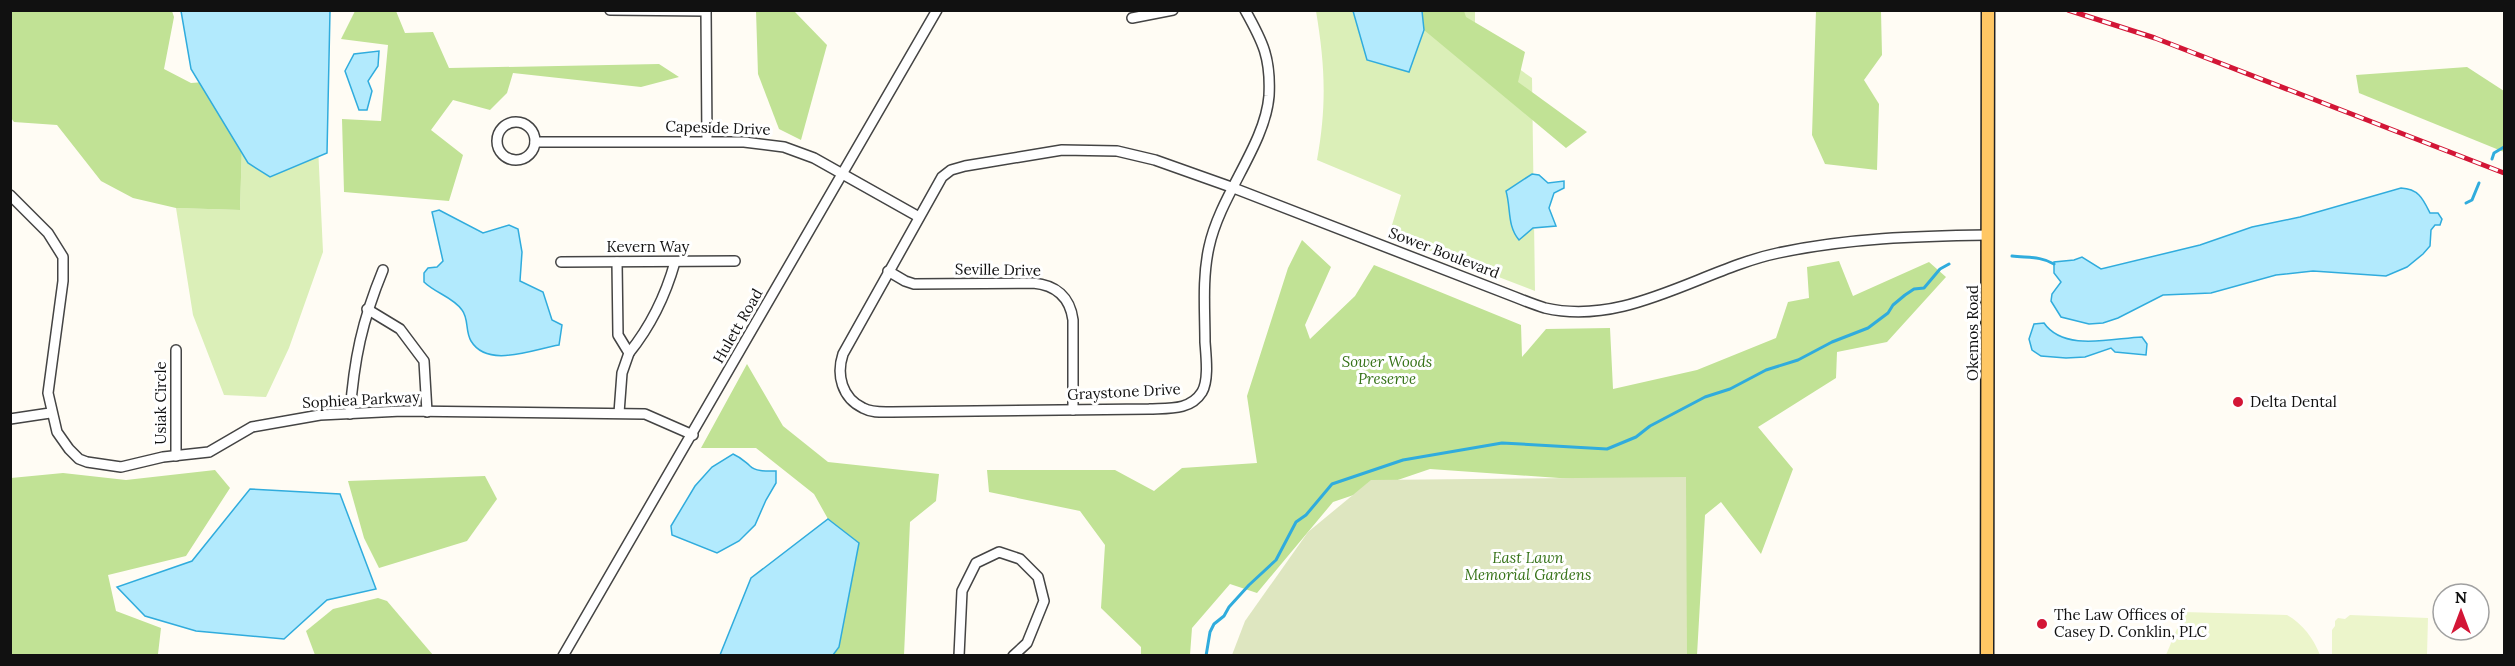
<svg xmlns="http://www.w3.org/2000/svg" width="2515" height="666" font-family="Lora,serif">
  <rect width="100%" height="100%" fill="#fffcf4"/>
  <g fill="#dbefb8">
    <path d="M1316,11H1475V38L1532,78L1535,291L1389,235L1401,195L1317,160C1327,105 1325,65 1316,11Z"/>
    <path d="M242,145L318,146L323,252L289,348L266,397L224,395L193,315L176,208L240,210Z"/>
  </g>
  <g fill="#c1e295">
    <path d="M11,11H172L174,17L164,69L191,83L244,79L240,210L176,208L133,198L101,181L57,125L14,122L11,118Z"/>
    <path d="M355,11H396L405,33L433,32L449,68L659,64L679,77L641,87L513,73L507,93L490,110L453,100L431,130L463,155L449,201L344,192L342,119L381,121L388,45L341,39Z"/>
    <path d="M756,11H794L827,45L801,140L779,129L758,74Z"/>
    <path d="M1422,11H1464L1466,17L1525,52L1518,82L1587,132L1566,148L1424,30Z"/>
    <path d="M1816,11H1881L1882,55L1864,80L1879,104L1877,170L1825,164L1812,135Z"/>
    <path d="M2467,67L2504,91V152L2359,93L2356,75Z"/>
    <path d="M1302,240L1331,267L1305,325L1310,339L1355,296L1374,265L1521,325L1522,357L1546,329L1610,328L1613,389L1697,370L1776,338L1788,302L1809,298L1807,267L1839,261L1853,296L1929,262L1946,277L1887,342L1837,352L1836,378L1758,427L1793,469L1761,554L1721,502L1705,515L1697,655H1669L1672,486L1430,469L1333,502L1257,593L1230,584L1192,628L1190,655L1141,656V647L1101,608L1105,545L1080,511L989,492L987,470H1115L1154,491L1182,468L1257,463L1247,396L1288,268Z"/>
    <path d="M747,364L783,426L828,462L939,474L936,501L910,522L904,655H833L839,647L859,543L828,519L814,494L756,448H701Z"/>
    <path d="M215,470L230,488L186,556L108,575L116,611L161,628L158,654L11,655V478L63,473L126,480Z"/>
    <path d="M485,476L497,499L467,541L379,568L364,538L348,481Z"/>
    <path d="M378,598L387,601L433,655H315L306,631L333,609Z"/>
  </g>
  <path fill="#dee6c0" d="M1686,477L1687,655H1232L1245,621L1308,532L1371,480Z"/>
  <g fill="#ecf5cb">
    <path d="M2184,612L2287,615C2303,624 2313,638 2320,655H2166Z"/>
    <path d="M2350,615L2428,618L2427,655H2332V630L2335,626V621L2338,618L2345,619Z"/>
  </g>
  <g fill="#b2eafd" stroke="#30acdd" stroke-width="1.5">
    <path d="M181,11H330L327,153L270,177L248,163L191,69Z"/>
    <path d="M1353,11H1422L1424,30L1409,72L1367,60Z"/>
    <path d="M379,51L378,66L368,81L372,91L367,110H359L345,71L354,54Z"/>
    <path d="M1532,174L1539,175L1548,183L1564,181V188L1554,193L1549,208L1556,226L1533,228L1519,240C1507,226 1511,208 1506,191Z"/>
    <path d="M2401,188C2419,189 2423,199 2430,213H2438L2442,219L2440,225H2435L2431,230L2430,246L2423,254L2407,267L2386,276L2313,271L2276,275L2211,293L2163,295L2118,318L2103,323L2089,324L2061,317L2051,301L2052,294L2061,282L2054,273V262L2074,260L2082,257L2101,269L2200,245L2252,227L2300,217Z"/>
    <path d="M439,210L483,233L509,225L518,229L522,252L520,281L543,292L552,320L562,325L559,345C533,349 488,369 471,341C465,331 469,319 462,310C453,297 435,293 424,282V273L428,268L437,267L443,261L432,212Z"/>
    <path d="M2044,323C2064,352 2113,338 2142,337L2147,344L2146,355L2115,352L2111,348L2085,357L2066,358L2041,356L2032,350L2029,339L2034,324Z"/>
    <path d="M733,454C742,458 743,460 750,466C756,472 768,471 776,471V483L766,500L755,525L739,541L717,553L672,535L671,526L695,486L712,467Z"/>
    <path d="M250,489L340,494L376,589L327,600L284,639L196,631L145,616L117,587L192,561Z"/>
    <path d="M828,519L859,543L839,647L833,655H720L751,578Z"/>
  </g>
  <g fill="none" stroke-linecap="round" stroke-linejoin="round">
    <g stroke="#30acdd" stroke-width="3">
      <path d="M2492,159L2494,153L2504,147"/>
      <path d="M2466,203L2472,200L2479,183"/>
      <path d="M2012,256C2027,258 2041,256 2054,264"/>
      <path d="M1206,656L1210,632L1214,624L1224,616L1229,607L1249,585L1276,560L1296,522L1306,515L1332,484L1403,460L1502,443L1607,449L1636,437L1650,426L1705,397L1730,389L1766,370L1798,360L1832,342L1868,328L1888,313L1893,305L1905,295L1914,289L1924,288L1940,269L1949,264"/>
    </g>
    <defs>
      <g id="minor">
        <path d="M610,10L706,11"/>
        <path d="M706,10L707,141"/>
        <path d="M1245,10C1263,42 1271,58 1269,96C1265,145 1220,195 1209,247C1202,278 1205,311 1205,342C1206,356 1209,380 1202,392C1190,411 1168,408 1149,409L892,412C883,412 872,413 863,408C842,398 836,375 843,354L942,177L951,170L965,166L1062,150L1117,151L1155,160L1231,187L1515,297C1525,301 1535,305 1545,308C1627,327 1702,269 1778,253C1848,238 1917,236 1988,235"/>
        <path d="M1132,18L1173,10"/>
        <circle cx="516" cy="141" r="19"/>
        <path d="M535,142H744L784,147L814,158L919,217"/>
        <path d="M10,195L48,233L63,257V281L48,393L57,432L69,449L79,459L87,462L121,467L163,457L209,452L252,427L320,415L402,411L645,414L693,435"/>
        <path d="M561,262L735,261"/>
        <path d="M617,262L618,335L629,353L622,373L619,413"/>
        <path d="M888,271L905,281L914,284L1033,283C1056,285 1070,297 1073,320V410"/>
        <path d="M367,309L400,329L424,361L427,412"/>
        <path d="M629,353C650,327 666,294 675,262"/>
        <path d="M350,414C354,359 362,321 383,270"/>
        <path d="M10,419L50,413"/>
        <path d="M176,456V350"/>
        <path d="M563,656L937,10"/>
        <path d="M959,656L962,591L976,563L999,552L1020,559L1038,577L1044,601L1027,643L1013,656"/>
      </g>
      <path id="major" d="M1987,656L1988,10"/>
    </defs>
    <use href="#minor" stroke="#444" stroke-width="12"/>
    <use href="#major" stroke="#222" stroke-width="15"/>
    <use href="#minor" stroke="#fff" stroke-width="9"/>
    <use href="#major" stroke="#ffc764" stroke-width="12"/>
    <defs>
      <path id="rail" d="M2068,10L2155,38L2504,173"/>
    </defs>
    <use href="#rail" stroke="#d31636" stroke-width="5"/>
    <use href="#rail" stroke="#fff" stroke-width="3" stroke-dasharray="9" stroke-linecap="butt"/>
  </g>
  <g fill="#d31636" stroke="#fff" stroke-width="2">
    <circle cx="2238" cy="402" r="6"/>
    <circle cx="2042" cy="624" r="6"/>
  </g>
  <g text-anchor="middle" stroke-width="6" stroke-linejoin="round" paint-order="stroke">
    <g font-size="15" fill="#111" stroke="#fff">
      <text transform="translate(718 128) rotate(2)" y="5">Capeside Drive</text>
      <text x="648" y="252">Kevern Way</text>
      <text transform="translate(1444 253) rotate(21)" y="5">Sower Boulevard</text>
      <text transform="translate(998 270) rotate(1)" y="5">Seville Drive</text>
      <text transform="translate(738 326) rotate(-60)" y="5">Hulett Road</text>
      <text transform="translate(1973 333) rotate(-90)" y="5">Okemos Road</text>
      <text transform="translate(1124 392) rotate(-3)" y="5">Graystone Drive</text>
      <text transform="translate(361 400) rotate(-3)" y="5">Sophiea Parkway</text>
      <text transform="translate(161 403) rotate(-90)" y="5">Usiak Circle</text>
    </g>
    <g font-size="15" font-style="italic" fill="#357217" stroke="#fff">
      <text x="1387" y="367">Sower Woods<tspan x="1387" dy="17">Preserve</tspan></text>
      <text x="1528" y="563">East Lawn<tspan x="1528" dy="17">Memorial Gardens</tspan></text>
    </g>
    <g font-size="15" fill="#111" stroke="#fff" text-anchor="start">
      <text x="2250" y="407">Delta Dental</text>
      <text x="2054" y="620">The Law Offices of<tspan x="2054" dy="17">Casey D. Conklin, PLC</tspan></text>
    </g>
  </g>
  <rect width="2515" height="666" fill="none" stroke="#111111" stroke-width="24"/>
  <g transform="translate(2461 612)"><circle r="28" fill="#ffffff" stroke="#a0a0a0" stroke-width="1.5"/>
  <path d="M0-4.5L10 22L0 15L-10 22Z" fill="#d31636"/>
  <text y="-9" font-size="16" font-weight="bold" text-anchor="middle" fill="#111111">N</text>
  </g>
</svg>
